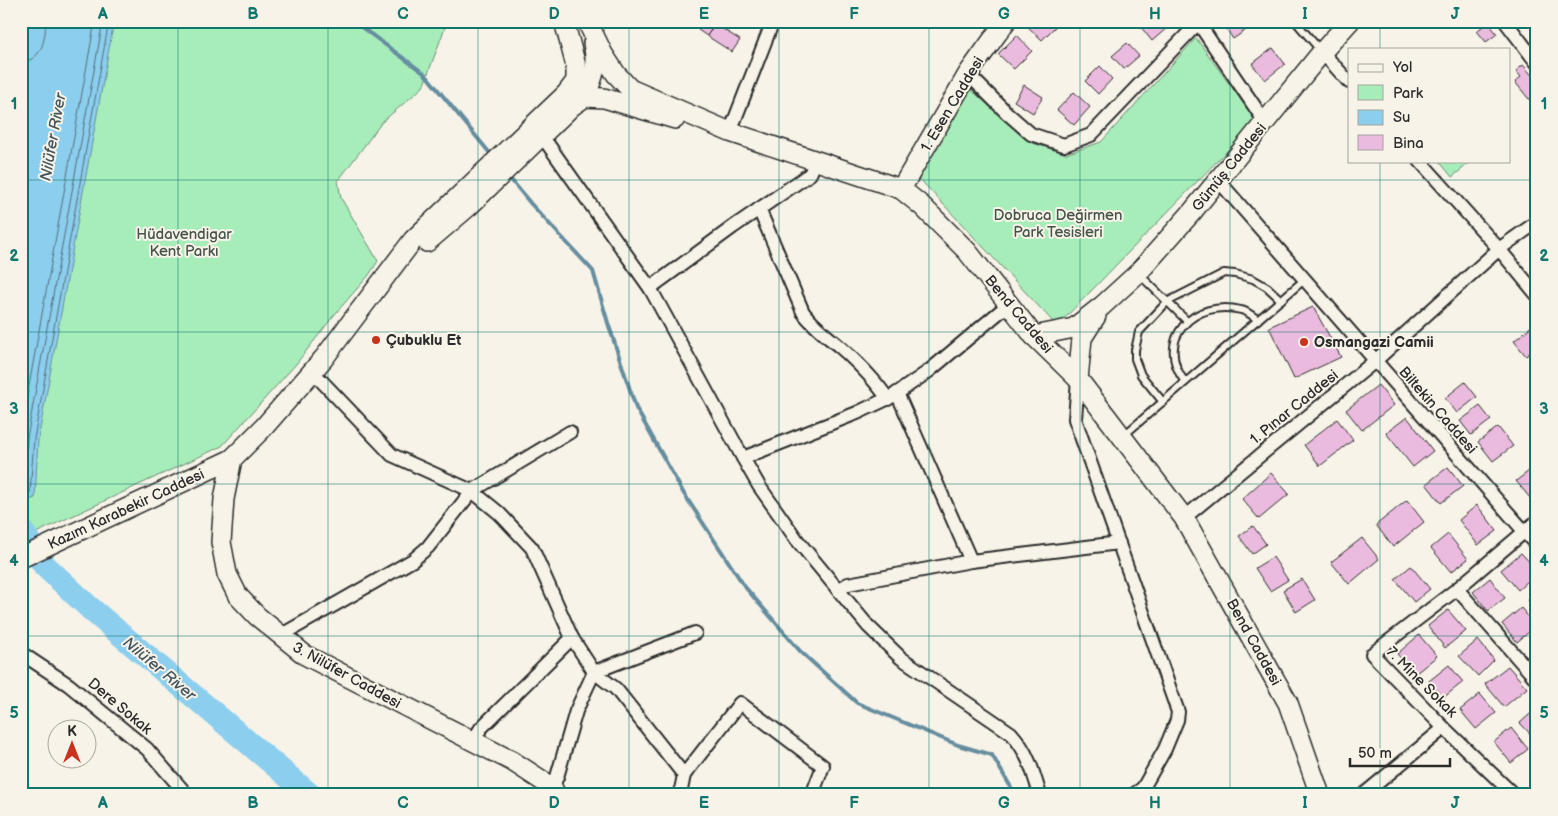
<svg xmlns="http://www.w3.org/2000/svg" width="1558" height="816" font-family="'Balsamiq Sans',sans-serif">
  <rect width="100%" height="100%" fill="#f7f3e8"/>
  <filter id="ink" filterUnits="userSpaceOnUse"><feTurbulence type="fractalNoise" baseFrequency=".02" numOctaves="2"/><feDisplacementMap in="SourceGraphic" scale="10" xChannelSelector="R" yChannelSelector="G"/><feConvolveMatrix kernelMatrix="1 2 1 2 8 2 1 2 1" color-interpolation-filters="sRGB"/></filter>
  <g filter="url(#ink)">
    <g fill="#a7edba" stroke="#698c72">
      <path d="M21,21L447,22L423,87L382,122L338,181L341,198L378,261L369,275L335,314L296,364L222,446L21,540Z"/>
      <path d="M1196,38L1256,121L1057,326L915,174L970,89L1030,142L1066,154L1101,142Z"/>
      <path d="M1439,161H1472L1452,177Z"/>
    </g>
    <path fill="#8cceed" stroke="#658d9f" d="M27,21H114L38,440L35,498L21,503V57Z"/>
    <g fill="none" stroke-linecap="round" stroke-linejoin="round">
      <g stroke="#526c79" stroke-width="1">
        <path d="M21,62C43,61 45,38 46,21"/>
        <path d="M21,430L95,21"/>
        <path d="M21,491L24,488L27,438L103,21"/>
        <path d="M21,497L30,493L34,439L109,21"/>
      </g>
      <g stroke="#658d9f" stroke-width="4">
        <path d="M353,21L425,74L493,157"/>
        <path d="M508,176L531,204L593,271L608,323L636,408L684,494L745,587L800,651L857,703L958,745L992,755L1012,789L1013,795"/>
      </g>
      <path stroke="#8cceed" stroke-width="24" d="M21,530L45,566L92,610L310,795"/>
    </g>
    <g fill="#eabbde" stroke="#2b2b2b">
      <path d="M703,21H710L715,24L707,36L698,30Z"/>
      <path d="M1030,21H1056L1058,24L1042,40L1026,25Z"/>
      <path d="M1146,21H1163L1168,27L1152,41L1140,26Z"/>
      <path d="M1223,21H1249L1252,26L1233,39L1222,22Z"/>
      <path d="M1488,22L1497,34L1486,42L1477,31Z"/>
      <path d="M715,24L740,40L732,52L707,36Z"/>
      <path d="M1017,35L1032,51L1014,69L998,54Z"/>
      <path d="M1127,43L1139,56L1124,69L1112,56Z"/>
      <path d="M1273,48L1285,64L1265,80L1252,64Z"/>
      <path d="M1523,65L1537,81V109L1515,82L1521,77L1516,71Z"/>
      <path d="M1100,66L1112,79L1098,94L1085,81Z"/>
      <path d="M1024,85L1043,97L1033,113L1014,101Z"/>
      <path d="M1074,92L1090,107L1074,125L1057,110Z"/>
      <path d="M1313,307L1341,357L1294,379L1269,327Z"/>
      <path d="M1534,324L1537,327V347L1526,356L1514,341Z"/>
      <path d="M1465,382L1477,397L1457,413L1445,398Z"/>
      <path d="M1378,385L1394,405L1362,430L1346,410Z"/>
      <path d="M1480,406L1491,420L1471,435L1460,421Z"/>
      <path d="M1407,417L1433,451L1413,467L1386,433Z"/>
      <path d="M1337,419L1353,440L1320,466L1304,445Z"/>
      <path d="M1498,427L1513,446L1493,461L1478,442Z"/>
      <path d="M1448,467L1463,486L1441,503L1426,484Z"/>
      <path d="M1534,467L1537,470V503L1535,504L1516,481Z"/>
      <path d="M1271,473L1289,494L1259,519L1242,499Z"/>
      <path d="M1407,500L1424,522L1393,547L1376,525Z"/>
      <path d="M1477,505L1497,531L1478,545L1459,520Z"/>
      <path d="M1253,526L1266,544L1252,554L1239,536Z"/>
      <path d="M1448,534L1468,559L1451,572L1431,548Z"/>
      <path d="M1362,538L1379,559L1349,584L1331,562Z"/>
      <path d="M1521,553L1537,570V573L1518,590L1501,570Z"/>
      <path d="M1273,557L1288,580L1270,591L1255,568Z"/>
      <path d="M1411,566L1430,589L1414,602L1395,579Z"/>
      <path d="M1490,578L1505,598L1488,611L1473,592Z"/>
      <path d="M1302,579L1315,600L1296,612L1283,590Z"/>
      <path d="M1537,593V611L1528,600Z"/>
      <path d="M1521,608L1536,626L1517,642L1502,624Z"/>
      <path d="M1448,610L1466,631L1445,648L1428,626Z"/>
      <path d="M1419,635L1437,656L1415,674L1397,654Z"/>
      <path d="M1478,640L1494,660L1478,676L1459,656Z"/>
      <path d="M1537,650V665L1529,657Z"/>
      <path d="M1449,665L1463,682L1443,698L1429,681Z"/>
      <path d="M1508,666L1527,688L1504,707L1485,684Z"/>
      <path d="M1480,694L1496,713L1476,729L1460,710Z"/>
      <path d="M1537,708V741L1520,723Z"/>
      <path d="M1511,728L1528,749L1511,763L1494,742Z"/>
    </g>
    <g fill="none" stroke-linecap="round" stroke-linejoin="round">
      <defs>
        <g id="lane">
          <path d="M1295,21L1321,51"/>
          <path d="M1140,275L1187,321"/>
          <path d="M1185,382C1153,340 1194,298 1241,310C1247,311 1253,316 1258,320"/>
          <path d="M1163,402L1141,375L1135,359V350L1139,332L1167,302L1224,273L1235,274L1253,279L1267,287L1281,300"/>
          <path d="M1123,436L1304,280"/>
        </g>
        <g id="street">
          <path d="M1197,21L1265,122"/>
          <path d="M1505,21L1537,63"/>
          <path d="M1322,52L1349,82"/>
          <path d="M968,74L1007,113L1031,134L1064,145L1091,135L1197,24"/>
          <path d="M730,132L773,21"/>
          <path d="M542,136L650,288L743,458L759,486L797,540L868,626L901,658L1011,733C1028,752 1033,771 1040,795"/>
          <path d="M1420,161L1499,249L1537,295"/>
          <path d="M1218,180L1537,546"/>
          <path d="M759,209L803,312C813,326 827,336 840,347C857,362 875,380 888,399"/>
          <path d="M650,288L733,227L810,174L816,161"/>
          <path d="M312,371L392,455L472,491L499,513L532,548L572,638L594,672L616,689L684,775"/>
          <path d="M1078,379L1075,419L1178,712L1177,720L1165,749L1143,788L1133,795"/>
          <path d="M897,393L971,561"/>
          <path d="M743,458L857,413L893,396L929,371L1009,304"/>
          <path d="M1184,518L1375,361L1499,249L1537,222"/>
          <path d="M1457,589L1537,680"/>
          <path d="M838,590L848,584L971,561L1119,543"/>
          <path d="M280,636L413,560L428,547L472,491L570,432"/>
          <path d="M21,653L69,685L147,749L187,795"/>
          <path d="M473,741L481,728L572,638"/>
          <path d="M552,787L557,777L576,711L594,672L695,633"/>
          <path d="M680,795L684,775L740,703L823,766L812,795"/>
          <path d="M1363,795L1444,728"/>
          <path d="M1514,795L1444,728L1372,654L1457,589L1537,521"/>
        </g>
        <g id="secondary">
          <path d="M587,21L603,54L616,74L630,89L730,132L901,189L922,206L967,251L1034,336L1078,379L1184,518L1288,703L1320,795"/>
          <path d="M585,97C594,76 598,66 593,43"/>
          <path d="M901,189L968,74L1006,21"/>
          <path d="M427,242L468,207L572,106L585,97L604,98L675,119"/>
          <path d="M1034,336L1074,328L1102,306L1138,273L1192,212L1322,52L1350,21"/>
          <path d="M1078,379L1082,338L1096,316"/>
          <path d="M21,558L232,459"/>
          <path d="M556,795L552,787L512,761L305,655L257,616L238,596L227,574L221,542L224,499L232,459L264,427L324,358L413,240L566,94L576,81V66L564,21"/>
        </g>
      </defs>
      <use href="#lane" stroke="#2b2b2b" stroke-width="10"/>
      <use href="#street" stroke="#2b2b2b" stroke-width="16"/>
      <use href="#secondary" stroke="#2b2b2b" stroke-width="22"/>
      <use href="#lane" stroke="#f7f3e8" stroke-width="6"/>
      <use href="#street" stroke="#f7f3e8" stroke-width="12"/>
      <use href="#secondary" stroke="#f7f3e8" stroke-width="19"/>
    </g>
  </g>
  <path fill="none" stroke="#0f766e" stroke-width="1" stroke-opacity="0.55" d="M178,21V795M328,21V795M478,21V795M629,21V795M779,21V795M929,21V795M1080,21V795M1230,21V795M1380,21V49M1380,161V795M21,180H1537M21,332H1537M21,484H1537M21,636H1537"/>
  <g fill="#c8321e" stroke="#f7f3e8" stroke-width="2">
    <circle cx="376" cy="340" r="5"/>
    <circle cx="1304" cy="342" r="5"/>
  </g>
  <g text-anchor="middle" stroke-width="4" stroke-linejoin="round" paint-order="stroke">
    <g font-size="15" fill="#2b2b2b" stroke="#f7f3e8">
      <text transform="translate(952 104) rotate(-59)" y="5">1. Esen Caddesi</text>
      <text transform="translate(1229 167) rotate(-51)" y="5">Gümüş Caddesi</text>
      <text transform="translate(1019 314) rotate(50)" y="5">Bend Caddesi</text>
      <text transform="translate(1294 407) rotate(-39)" y="5">1. Pınar Caddesi</text>
      <text transform="translate(1438 410) rotate(49)" y="5">Biltekin Caddesi</text>
      <text transform="translate(126 509) rotate(-25)" y="5">Kazım Karabekir Caddesi</text>
      <text transform="translate(1254 642) rotate(61)" y="5">Bend Caddesi</text>
      <text transform="translate(347 675) rotate(29)" y="5">3. Nilüfer Caddesi</text>
      <text transform="translate(1422 682) rotate(45)" y="5">7. Mine Sokak</text>
      <text transform="translate(120 706) rotate(40)" y="5">Dere Sokak</text>
    </g>
    <g font-size="15" fill="#445248" stroke="#f7f3e8">
      <text x="1058" y="220">Dobruca Değirmen<tspan x="1058" dy="17">Park Tesisleri</tspan></text>
      <text x="184" y="239">Hüdavendigar<tspan x="184" dy="17">Kent Parkı</tspan></text>
    </g>
    <g font-size="15" font-weight="bold" fill="#2b2b2b" stroke="#f7f3e8" text-anchor="start">
      <text x="386" y="345">Çubuklu Et</text>
      <text x="1314" y="347">Osmangazi Camii</text>
    </g>
    <g font-size="16" font-style="italic" fill="#43545c" stroke="#f7f3e8">
      <text transform="translate(52 137) rotate(-80)" y="6">Nilüfer River</text>
      <text transform="translate(160 668) rotate(40)" y="6">Nilüfer River</text>
    </g>
  </g>
  <rect width="1558" height="816" fill="none" stroke="#f7f3e8" stroke-width="55"/>
  <rect x="1348" y="48" width="162" height="115" fill="#f7f3e8" stroke="#a5a39c"/>
  <rect x="1358" y="64" width="25" height="8" fill="#f7f3e8" stroke="#a5a39c"/>
  <text x="1393" y="72" font-size="15" fill="#2b2b2b">Yol</text>
  <rect x="1358" y="85" width="25" height="15" fill="#a7edba" stroke="#a5a39c"/>
  <text x="1393" y="98" font-size="15" fill="#2b2b2b">Park</text>
  <rect x="1358" y="110" width="25" height="15" fill="#8cceed" stroke="#a5a39c"/>
  <text x="1393" y="122" font-size="15" fill="#2b2b2b">Su</text>
  <rect x="1358" y="135" width="25" height="15" fill="#eabbde" stroke="#a5a39c"/>
  <text x="1393" y="148" font-size="15" fill="#2b2b2b">Bina</text>
  <g transform="translate(72 744)"><circle r="24" fill="#f7f3e8" stroke="#a5a39c"/>
  <path d="M0-4L9 19L0 12L-9 19Z" fill="#c8321e"/>
  <text y="-8" font-size="14" font-weight="bold" text-anchor="middle" fill="#2b2b2b">K</text>
  </g>
  <path d="M1350 758v8h100v-8" fill="none" stroke="#2b2b2b" stroke-width="2.5"/>
  <text x="1358" y="758" font-size="15" fill="#2b2b2b" stroke="#f7f3e8" stroke-width="4" paint-order="stroke">50 m</text>
  <rect x="28" y="28" width="1502" height="760" fill="none" stroke="#0f766e" stroke-width="2"/>
  <g font-size="16" text-anchor="middle" font-weight="bold" fill="#0f766e">
    <text x="103" y="19">A</text>
    <text x="253" y="19">B</text>
    <text x="403" y="19">C</text>
    <text x="554" y="19">D</text>
    <text x="704" y="19">E</text>
    <text x="854" y="19">F</text>
    <text x="1004" y="19">G</text>
    <text x="1155" y="19">H</text>
    <text x="1305" y="19">I</text>
    <text x="1455" y="19">J</text>
    <text x="14" y="109">1</text>
    <text x="1544" y="109">1</text>
    <text x="14" y="261">2</text>
    <text x="1544" y="261">2</text>
    <text x="14" y="414">3</text>
    <text x="1544" y="414">3</text>
    <text x="14" y="566">4</text>
    <text x="1544" y="566">4</text>
    <text x="14" y="718">5</text>
    <text x="1544" y="718">5</text>
    <text x="103" y="808">A</text>
    <text x="253" y="808">B</text>
    <text x="403" y="808">C</text>
    <text x="554" y="808">D</text>
    <text x="704" y="808">E</text>
    <text x="854" y="808">F</text>
    <text x="1004" y="808">G</text>
    <text x="1155" y="808">H</text>
    <text x="1305" y="808">I</text>
    <text x="1455" y="808">J</text>
  </g>
</svg>
